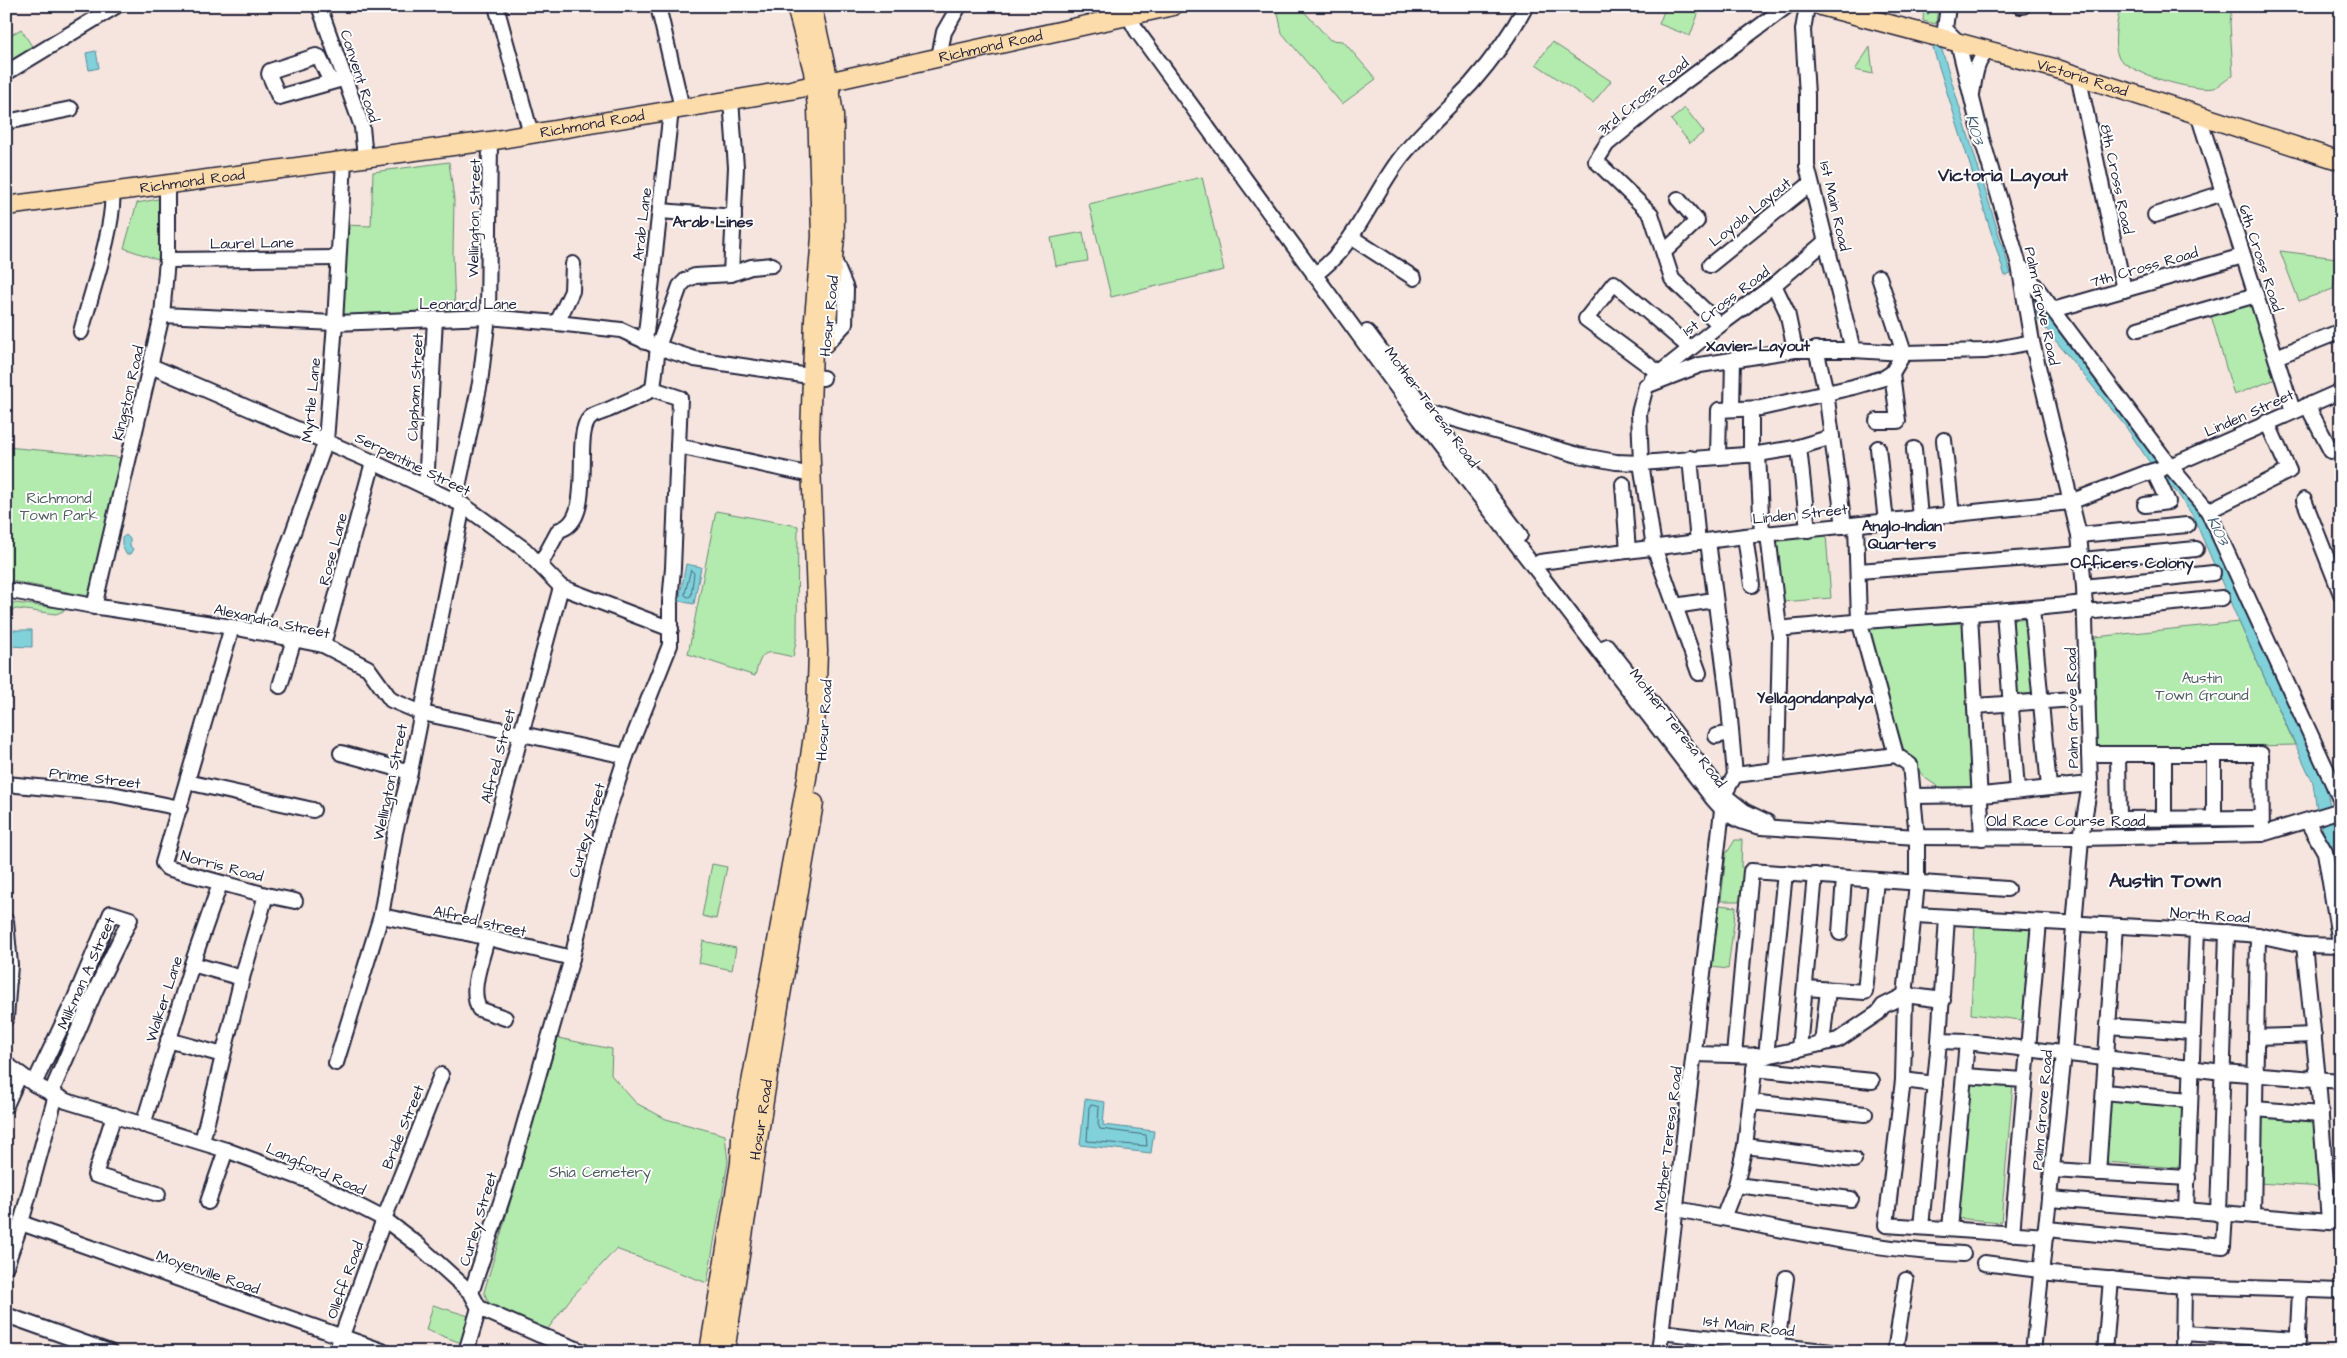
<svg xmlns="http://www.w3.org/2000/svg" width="2347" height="1358" font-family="'Architects Daughter',sans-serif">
  <rect width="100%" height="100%" fill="#f5e5de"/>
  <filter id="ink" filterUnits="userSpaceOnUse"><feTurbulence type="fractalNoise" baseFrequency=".02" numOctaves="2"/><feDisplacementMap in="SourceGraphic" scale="10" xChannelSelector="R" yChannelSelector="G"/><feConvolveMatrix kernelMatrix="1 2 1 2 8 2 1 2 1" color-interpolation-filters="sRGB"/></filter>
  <g filter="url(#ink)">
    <g fill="#b3eaad" stroke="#6a8674">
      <path d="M1288,6H1299L1330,40L1343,41L1376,79L1342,104L1282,33L1277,8Z"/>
      <path d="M1666,6H1701L1690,36L1659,24Z"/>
      <path d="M1924,6H1938L1936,24L1923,21Z"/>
      <path d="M2120,6H2232L2230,23L2233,75C2227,79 2220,86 2213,88C2195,92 2126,73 2118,56C2112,42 2118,20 2120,6Z"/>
      <path d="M21,29L33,48L6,65V38Z"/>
      <path d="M1552,42L1611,81L1593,103L1536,64Z"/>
      <path d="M1870,47L1873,74L1855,70Z"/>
      <path d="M1685,108L1704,132L1690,143L1671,120Z"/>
      <path d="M449,162L454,199L453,254L455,311L340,316L343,225L371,226L373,172Z"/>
      <path d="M1202,177L1224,270L1111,297L1089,204Z"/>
      <path d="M163,198L158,260L124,248L137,203Z"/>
      <path d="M1083,232L1088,261L1056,266L1051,238Z"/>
      <path d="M2280,251L2337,258L2333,289L2299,301Z"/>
      <path d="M2250,302L2276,379L2234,395L2210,312Z"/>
      <path d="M6,447L125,458L93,597L6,580Z"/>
      <path d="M716,511L798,526L797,636L793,657C766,651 762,647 755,676L688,654Z"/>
      <path d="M1826,535L1831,598L1782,602L1777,539Z"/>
      <path d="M6,602L68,609L56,614L17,609L6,611Z"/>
      <path d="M2029,618L2037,693L2016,695L2008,620Z"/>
      <path d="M2239,622L2295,745L2097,750L2095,637Z"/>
      <path d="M1965,623L1977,788L1948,789L1937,786L1925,778L1905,754L1864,627Z"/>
      <path d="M1735,840H1742L1741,867L1746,868L1744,901H1721L1726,854Z"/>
      <path d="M712,864L727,867L716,919L702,916Z"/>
      <path d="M1720,905L1736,907L1728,969L1711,967Z"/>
      <path d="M1975,923L2035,926L2029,1021L1971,1014Z"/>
      <path d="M703,941L736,948L732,970L699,963Z"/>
      <path d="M558,1038L612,1049L611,1075L636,1103L666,1119L725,1135L728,1162L707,1283L616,1249L571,1298L547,1330L490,1306L484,1292Z"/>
      <path d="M1966,1080L2013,1084L2001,1222L1954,1218Z"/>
      <path d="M2111,1099L2185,1104L2180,1168L2106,1162Z"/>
      <path d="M2256,1113L2318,1119L2324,1187L2257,1183Z"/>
      <path d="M433,1305L472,1317L464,1344L426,1330Z"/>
    </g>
    <g fill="#80d1da" stroke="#5a8b9a">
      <path d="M1938,45L1941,47L2011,274L2005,276L1933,48Z"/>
      <path d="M96,51L99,68L89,70L86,53Z"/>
      <path d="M2033,290L2165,461L2205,521L2325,784L2341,851V926L2335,872L2317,810L2313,783L2239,622L2193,516L2178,494L2152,466L2126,427L2038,319Z"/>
      <path d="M126,535L130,539V546L133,549L130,554H126L122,545V538Z"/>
      <path d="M686,564L701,567L694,604L679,601Z"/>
      <path d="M6,630H32V647L6,646Z"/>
      <path d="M1085,1099L1105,1102L1103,1125L1154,1131L1151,1153L1080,1145Z"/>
    </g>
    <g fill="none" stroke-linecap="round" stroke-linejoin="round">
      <g stroke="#48687b" stroke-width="1">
        <path d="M691,570L694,573L691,596L688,597L685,595Z"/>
        <path d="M1092,1105L1099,1107L1098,1124L1100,1129L1146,1135L1147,1146L1087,1141L1089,1107Z"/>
      </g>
      <path stroke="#5a8b9a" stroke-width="3" d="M1928,13V6"/>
      <defs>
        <g id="minor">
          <path d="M319,6L362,127L365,158"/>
          <path d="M496,6L531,134"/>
          <path d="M658,6L682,108"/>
          <path d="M1807,6L1803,30L1807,95V166L1853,350"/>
          <path d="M1948,6L1945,29L1958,42L1982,139L2019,265L2032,342L2079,535L2084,587L2090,784L2081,838L2064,1053L2033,1352"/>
          <path d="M2020,6H2023"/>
          <path d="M1128,15L1137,31L1420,419L1713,799C1728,817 1739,822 1761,827L1917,837L2081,838L2262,834L2341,810"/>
          <path d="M939,57L944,32L959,6"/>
          <path d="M6,73L116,6"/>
          <path d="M2078,75L2124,290"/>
          <path d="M331,82L319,57L316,56L270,71L269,74L279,97L346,78"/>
          <path d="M1972,94C1975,77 1975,61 1989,50"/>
          <path d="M2198,114L2293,411"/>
          <path d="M6,122L71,109"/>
          <path d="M661,211L734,217"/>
          <path d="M2155,215L2223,193"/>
          <path d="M1351,237L1414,278"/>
          <path d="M1664,252L1697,221L1678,199"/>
          <path d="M167,260L337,258"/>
          <path d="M1710,265L1810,184"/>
          <path d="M2021,267L2170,466L2208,511L2341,801"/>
          <path d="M731,274L736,167L731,100"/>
          <path d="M1314,275C1356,246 1372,194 1402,156C1423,130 1448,108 1471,84C1492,60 1511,34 1526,6"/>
          <path d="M1774,285L1787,312L1795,350"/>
          <path d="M2053,310L2243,256"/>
          <path d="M162,315L335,323L488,317L557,323L621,330L658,347L695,359L823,378"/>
          <path d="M557,323L572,291L573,264"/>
          <path d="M1720,325L1672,279L1651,214L1596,161L1607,144L1667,95L1787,6"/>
          <path d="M2138,329L2256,295"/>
          <path d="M81,332C90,297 116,223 112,191"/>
          <path d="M1367,332L1520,535"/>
          <path d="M645,342L671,110"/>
          <path d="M825,345L845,324L846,289L834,260"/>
          <path d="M2276,357L2341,331"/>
          <path d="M151,366L373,462L463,505L524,549L561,587L671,629"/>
          <path d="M1659,373L1586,319L1614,283L1690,348"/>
          <path d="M1652,379L1720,325L1774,285L1826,241"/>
          <path d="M653,389L658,347L680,286L686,280L695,276L731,274L751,267L772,265"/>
          <path d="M2307,405L2331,451L2341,447"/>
          <path d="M1732,409L1733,359"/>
          <path d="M1751,409V455"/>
          <path d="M1429,412L1578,455L1616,462L1641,463L1758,454L1795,448L1832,437L1826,392L1816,349"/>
          <path d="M1877,421H1898L1892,373"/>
          <path d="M1832,437L1844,526"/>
          <path d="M1944,440L1952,515"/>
          <path d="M678,446L811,475"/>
          <path d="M1799,447L1808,530"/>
          <path d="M1878,448L1886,522"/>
          <path d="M1914,449L1920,518"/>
          <path d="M1758,454L1762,535"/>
          <path d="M1718,456L1719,410L1761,408L1853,387L1884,378L1892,373L1904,353L1879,277"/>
          <path d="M1690,458L1698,542"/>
          <path d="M1623,484L1628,551"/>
          <path d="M426,487L435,319"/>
          <path d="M2304,500L2341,594"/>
          <path d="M455,501L480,383L488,317L490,141"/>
          <path d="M2145,505L2168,502L2155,474L2146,473"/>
          <path d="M2208,511L2289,471L2267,422"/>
          <path d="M1856,525L1859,620L1896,755L1910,765L1917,837V884L1905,995L1903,1080L1886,1225L2046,1236"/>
          <path d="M1768,534L1780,637L1777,770"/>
          <path d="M2079,535L2187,525"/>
          <path d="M1745,536L1752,585"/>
          <path d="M2082,560L2196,549"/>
          <path d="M540,565L559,530C597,521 571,435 590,418C594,414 603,412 608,410C623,403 638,397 653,389"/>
          <path d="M1533,566L1540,562L1745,536L2070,502L2146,473L2170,466L2341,391"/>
          <path d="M1859,571L2081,554"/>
          <path d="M2084,587L2213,573"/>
          <path d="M6,590L99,607L232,627L323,645L368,668L391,700L422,713L626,756"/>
          <path d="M1675,606L1714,600"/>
          <path d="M94,607L162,315L167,260V183"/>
          <path d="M2032,609L2049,787"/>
          <path d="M2004,611L2017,791"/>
          <path d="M2086,612L2222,598"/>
          <path d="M1970,614L1982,838"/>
          <path d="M1779,629C1881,618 1983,614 2085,603"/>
          <path d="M257,632L326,441L335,323L344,161"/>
          <path d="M323,645L373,462"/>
          <path d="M1607,646L1724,795L1744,811L1767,822"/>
          <path d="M1699,673L1654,547L1641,463L1639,413L1646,386L1700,365L1795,350H1853L1904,353L1986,351L2032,342"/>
          <path d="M280,686L294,639"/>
          <path d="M1975,706L2088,698"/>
          <path d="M1716,736L1731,733"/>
          <path d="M341,753L410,772"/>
          <path d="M2089,754H2261L2262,834"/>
          <path d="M2118,754L2119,819L2261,818"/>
          <path d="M2164,754V819"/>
          <path d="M2214,754V818"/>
          <path d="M1735,775L1896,755"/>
          <path d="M187,782L313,810"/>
          <path d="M6,784L112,794L180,808"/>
          <path d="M1914,796L1982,795L2090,784"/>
          <path d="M2307,821L2325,852L2341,949"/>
          <path d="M266,895L295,901"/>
          <path d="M1915,915L2197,930L2258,935L2304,945L2341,946"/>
          <path d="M381,916L467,933L572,958"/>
          <path d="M6,921L10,965L6,1018"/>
          <path d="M467,933L561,587"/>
          <path d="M1840,933L1844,878"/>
          <path d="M487,938C482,961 469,988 479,1009L505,1018"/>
          <path d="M2304,945L2318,1079L2329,1221"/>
          <path d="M192,964L242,978"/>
          <path d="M1805,988L1865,992L1876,880"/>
          <path d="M2108,1026L2192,1032"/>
          <path d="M2256,1037L2314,1035"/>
          <path d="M168,1040L223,1055"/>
          <path d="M1939,1041L1967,1042L2223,1072L2341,1081"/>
          <path d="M1822,1044L1828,990"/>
          <path d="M1799,1049L1815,875"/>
          <path d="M1695,1054L1766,1056L1799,1049L1838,1040L1878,1013L1883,1006L1905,995L1943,1000"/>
          <path d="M1734,1055L1751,871L2007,889"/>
          <path d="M1756,1055L1745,1146L1736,1185L1851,1199"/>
          <path d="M1766,1056L1785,873"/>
          <path d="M336,1063L381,916L395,832L410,772L463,505"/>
          <path d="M6,1064L34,1084L66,1101L226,1150L312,1182L384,1219L417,1244L471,1293L479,1308L540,1335L584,1352"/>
          <path d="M1754,1069L1872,1081"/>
          <path d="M1964,1076L2024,1080"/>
          <path d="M1903,1080L1935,1084"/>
          <path d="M34,1084L75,998L111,913L130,919L96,989L51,1093"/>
          <path d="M2104,1092L2189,1100"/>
          <path d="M1751,1102L1865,1114"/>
          <path d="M6,1105L20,1074"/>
          <path d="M2254,1109L2321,1114"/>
          <path d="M114,1115L95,1175L158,1194"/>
          <path d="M143,1125L192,964L220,884"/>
          <path d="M202,1142L242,978L266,895L167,868L163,863L232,627"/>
          <path d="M1745,1146L1854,1160"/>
          <path d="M2052,1170L2188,1178"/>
          <path d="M2098,1173L2115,926"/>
          <path d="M2050,1199L2341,1223"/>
          <path d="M208,1202L226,1150"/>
          <path d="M1676,1209C1771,1227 1866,1250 1963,1254"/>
          <path d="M2186,1211L2197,930"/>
          <path d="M2218,1214L2227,932"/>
          <path d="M2253,1216L2258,935"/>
          <path d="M1723,1218L1736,1185"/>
          <path d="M21,1223L385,1352"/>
          <path d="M1921,1227L1939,1041L1947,917"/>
          <path d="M1950,1229L1967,1042"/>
          <path d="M2047,1229L2223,1246L2225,1214"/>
          <path d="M2012,1234L2039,922"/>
          <path d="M1984,1263L2040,1270"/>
          <path d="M6,1266L21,1223L56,1095"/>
          <path d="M2040,1273L2184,1286L2341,1291"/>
          <path d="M471,1293L508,1181L572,958L602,830L626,756L670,645V602L673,568L680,398L653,389"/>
          <path d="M6,1315L110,1352"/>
          <path d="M1661,1332L1832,1352"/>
          <path d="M2183,1333L2298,1340"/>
          <path d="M1777,1345L1786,1278"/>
          <path d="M336,1352L384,1219L441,1075"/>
          <path d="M466,1352L479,1308"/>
          <path d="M1659,1352L1722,810L1724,795L1735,775L1728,697L1708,541"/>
          <path d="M1895,1352L1906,1280"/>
          <path d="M2105,1352L2111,1279"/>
          <path d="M2183,1352L2184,1286"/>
          <path d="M2297,1352L2300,1290"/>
        </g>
        <g id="major">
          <path d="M812,6L829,82L834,115L835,237L825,343"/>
          <path id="s1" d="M1821,6L2054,68L2341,161"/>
          <path id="s2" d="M6,206L490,141L791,90L1173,6"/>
          <path d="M709,1352L740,1163L741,1137L807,778L816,714L818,651L810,436L814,319L821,237L817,108L813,71L796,6"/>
          <path id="s3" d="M725,1352L775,1030L814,803"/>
        </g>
      </defs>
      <use href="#minor" stroke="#22223b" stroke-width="18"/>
      <use href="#major" stroke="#22223b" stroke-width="21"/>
      <use href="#minor" stroke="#fff" stroke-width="14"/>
      <use href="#major" stroke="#fddcac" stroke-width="18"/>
    </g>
  </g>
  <g text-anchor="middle" stroke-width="4" stroke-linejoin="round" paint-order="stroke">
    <g font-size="15" fill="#22223b" stroke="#fff">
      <text dy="5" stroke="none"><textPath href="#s2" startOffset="998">Richmond Road</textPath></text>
      <text transform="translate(360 76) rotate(72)" y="5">Convent Road</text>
      <text dy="5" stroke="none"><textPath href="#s1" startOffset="271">Victoria Road</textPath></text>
      <text transform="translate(1643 96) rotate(-39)" y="5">3rd Cross Road</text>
      <text dy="5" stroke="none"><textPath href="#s2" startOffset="592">Richmond Road</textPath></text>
      <text transform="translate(2117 179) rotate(78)" y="5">8th Cross Road</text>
      <text dy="5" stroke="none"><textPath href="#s2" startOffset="188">Richmond Road</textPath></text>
      <text transform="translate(1835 206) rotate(77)" y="5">1st Main Road</text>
      <text transform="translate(1750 212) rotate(-39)" y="5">Loyola Layout</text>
      <text transform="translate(474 218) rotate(-89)" y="5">Wellington Street</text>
      <text transform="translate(642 224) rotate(-83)" y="5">Arab Lane</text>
      <text transform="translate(252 243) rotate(-1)" y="5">Laurel Lane</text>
      <text transform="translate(2261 258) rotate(72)" y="5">6th Cross Road</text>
      <text transform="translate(2144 267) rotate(-16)" y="5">7th Cross Road</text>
      <text transform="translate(1726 301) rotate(-37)" y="5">1st Cross Road</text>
      <text x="468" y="309">Leonard Lane</text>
      <text transform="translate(2042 306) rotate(78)" y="5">Palm Grove Road</text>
      <text transform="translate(829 316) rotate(-84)" y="5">Hosur Road</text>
      <text transform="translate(415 387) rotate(-87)" y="5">Clapham Street</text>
      <text transform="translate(128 393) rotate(-77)" y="5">Kingston Road</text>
      <text transform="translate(311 400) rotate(-84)" y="5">Myrtle Lane</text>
      <text transform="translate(1432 407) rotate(53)" y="5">Mother Teresa Road</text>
      <text transform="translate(2249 413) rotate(-24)" y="5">Linden Street</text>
      <text transform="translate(413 464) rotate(26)" y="5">Serpentine Street</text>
      <text transform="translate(1800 514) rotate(-6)" y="5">Linden Street</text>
      <text transform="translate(333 549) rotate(-75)" y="5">Rose Lane</text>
      <text transform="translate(272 621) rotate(12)" y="5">Alexandra Street</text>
      <text transform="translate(2072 708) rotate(-91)" y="5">Palm Grove Road</text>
      <text transform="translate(824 720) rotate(-86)" y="5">Hosur Road</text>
      <text transform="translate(1678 728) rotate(52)" y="5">Mother Teresa Road</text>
      <text transform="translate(498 756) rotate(-75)" y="5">Alfred Street</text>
      <text transform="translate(95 778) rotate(7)" y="5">Prime Street</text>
      <text transform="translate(390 782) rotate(-78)" y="5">Wellington Street</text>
      <text x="2066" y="826">Old Race Course Road</text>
      <text transform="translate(587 830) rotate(-74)" y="5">Curley Street</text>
      <text transform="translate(222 866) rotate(15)" y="5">Norris Road</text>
      <text transform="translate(2210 915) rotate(4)" y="5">North Road</text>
      <text transform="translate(480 921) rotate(13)" y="5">Alfred street</text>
      <text transform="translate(86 973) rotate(-66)" y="5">Milkman A Street</text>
      <text transform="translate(164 999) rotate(-72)" y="5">Walker Lane</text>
      <text transform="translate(2042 1110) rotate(-85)" y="5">Palm Grove Road</text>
      <text dy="5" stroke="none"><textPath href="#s3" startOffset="235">Hosur Road</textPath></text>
      <text transform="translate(403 1127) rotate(-68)" y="5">Bride Street</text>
      <text transform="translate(1668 1139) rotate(-83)" y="5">Mother Teresa Road</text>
      <text transform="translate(316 1169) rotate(24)" y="5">Langford Road</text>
      <text transform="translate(478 1219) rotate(-73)" y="5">Curley Street</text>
      <text transform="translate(208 1272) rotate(19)" y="5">Moyenville Road</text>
      <text transform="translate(345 1280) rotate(-70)" y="5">Olleff Road</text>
      <text transform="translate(1749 1326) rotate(7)" y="5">1st Main Road</text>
    </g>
    <g font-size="15" fill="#4e5e5d" stroke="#fff">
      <text x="59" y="503">Richmond<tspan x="59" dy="17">Town Park</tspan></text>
      <text x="2202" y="683">Austin<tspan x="2202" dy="17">Town Ground</tspan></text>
      <text x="600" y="1177">Shia Cemetery</text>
    </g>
    <g font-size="16" font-style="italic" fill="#435f73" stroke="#fff">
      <text transform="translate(1976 129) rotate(73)" y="6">K103</text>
      <text transform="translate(2219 530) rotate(64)" y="6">K103</text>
    </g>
    <g font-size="16" font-weight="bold" fill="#22223b" stroke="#fff">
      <text x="713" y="227">Arab Lines</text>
      <text x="1758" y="351">Xavier Layout</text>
      <text x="1902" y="531">Anglo-Indian<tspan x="1902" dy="18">Quarters</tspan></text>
      <text x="2132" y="568">Officers Colony</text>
      <text x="1815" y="703">Yellagondanpalya</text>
    </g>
    <g font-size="18" font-weight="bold" fill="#22223b" stroke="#fff">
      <text x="2003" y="181">Victoria Layout</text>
    </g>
    <g font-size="20" font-weight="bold" fill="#22223b" stroke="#fff">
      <text x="2165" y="887">Austin Town</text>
    </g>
  </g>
  <rect width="2347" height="1358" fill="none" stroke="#fff" stroke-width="25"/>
  <rect x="12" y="12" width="2322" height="1333" fill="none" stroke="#22223b" stroke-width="2" filter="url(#ink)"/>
</svg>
